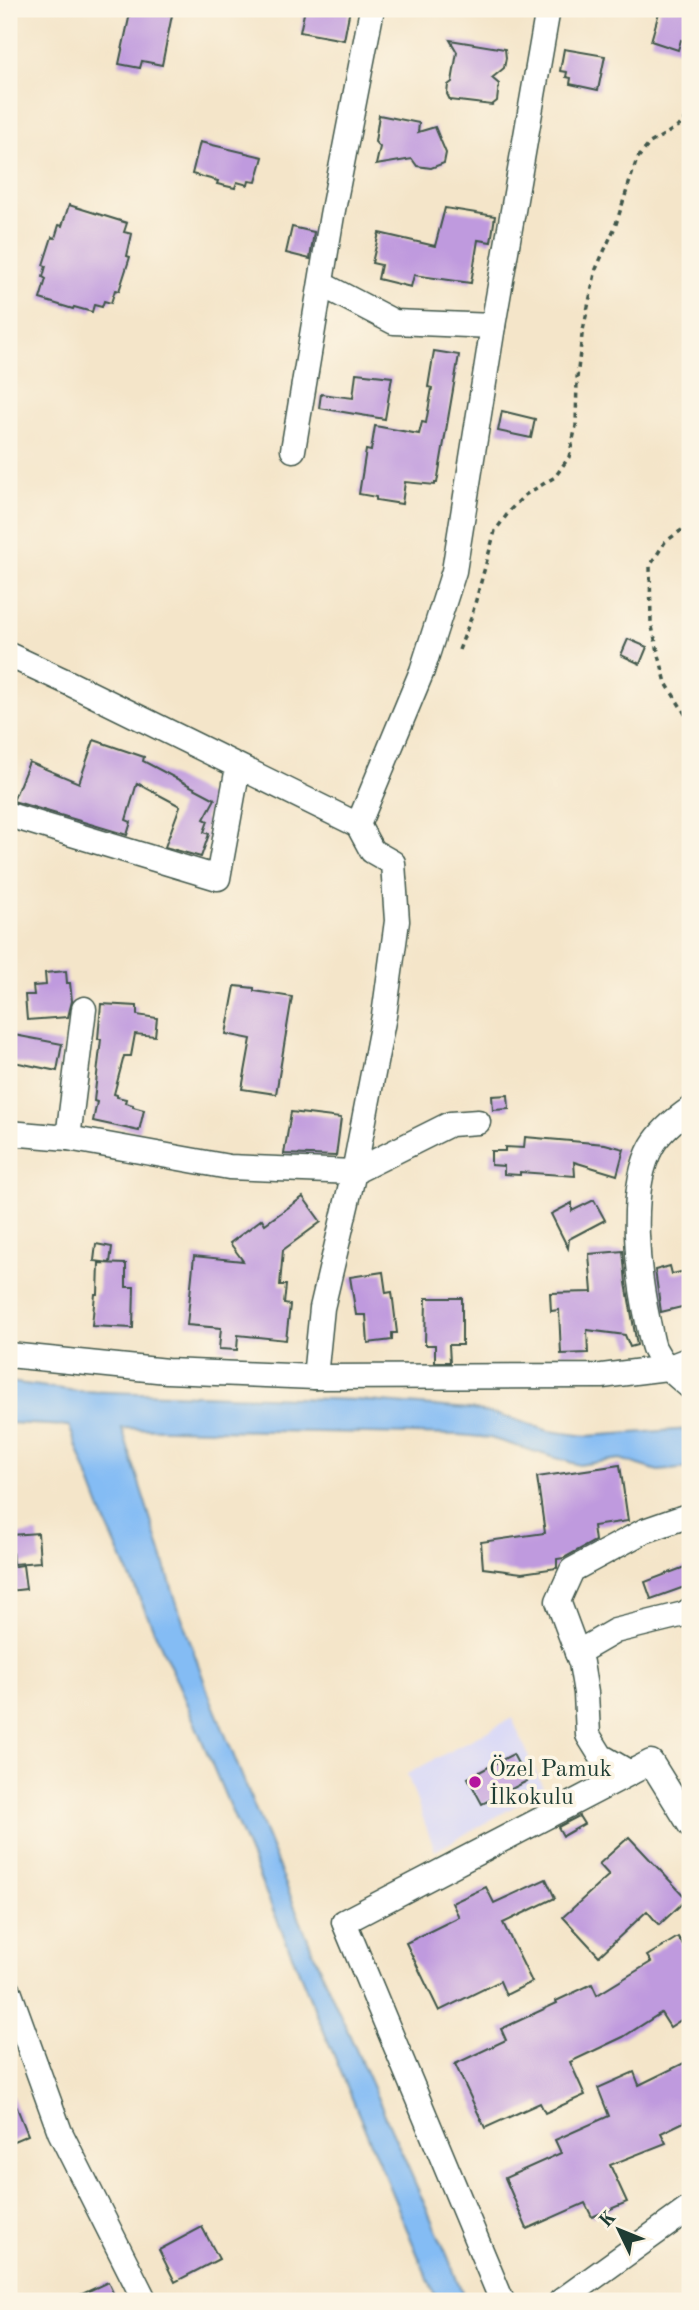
<svg xmlns="http://www.w3.org/2000/svg" width="699" height="2310" font-family="'Old Standard TT',serif">
  <rect width="100%" height="100%" fill="#fcf5e5"/>
  <filter id="ink" filterUnits="userSpaceOnUse"><feTurbulence type="fractalNoise" baseFrequency=".0143" numOctaves="2"/><feDisplacementMap in="SourceGraphic" scale="14" xChannelSelector="R" yChannelSelector="G"/><feConvolveMatrix kernelMatrix="1 2 1 2 8 2 1 2 1" color-interpolation-filters="sRGB"/></filter>
  <filter id="wash" filterUnits="userSpaceOnUse"><feTurbulence type="fractalNoise" baseFrequency=".00686" numOctaves="4" result="noise"/><feDisplacementMap in="SourceGraphic" scale="28" xChannelSelector="R" yChannelSelector="G"/><feGaussianBlur stdDeviation="1.57" result="paint"/><feColorMatrix in="noise" values="0 0 0 0 0 0 0 0 0 0 0 0 0 0 0 0 0 1.4 0 .05"/><feComposite in="paint" operator="in"/></filter>
  <g filter="url(#wash)">
    <rect width="100%" height="100%" fill="#f4e5c9"/>
    <path fill="#d7d7f8" d="M512,1718L544,1790L435,1851L407,1774Z"/>
    <path fill="#84bcf4" stroke="#527c94" stroke-width="2" d="M9,1382L77,1391L356,1400L470,1409L507,1417L549,1431L587,1436L690,1429V1468L658,1471L620,1459L579,1465L490,1438L460,1435L122,1428L179,1610L208,1692L318,1964L448,2257L465,2301H437L180,1688L105,1521L69,1426L9,1423Z"/>
    <g id="blocks">
      <g fill="#bf9ade">
        <path d="M131,9H144L172,15L162,65L142,61L140,68L119,64Z"/>
        <path d="M305,9H350L344,40L300,32Z"/>
        <path d="M660,9H690V23L684,41L681,40L678,50L651,41Z"/>
        <path d="M450,40L505,49L506,58L504,68L492,78L499,84L497,101L492,105L450,100L447,94L448,85L452,82L457,52Z"/>
        <path d="M564,49L605,56L598,90L570,84L571,78L566,77L567,72L560,71Z"/>
        <path d="M379,115L419,123L418,132L435,127L446,153L444,163L431,168L417,166L412,159L376,165L380,147L375,142Z"/>
        <path d="M200,142L263,157L256,182L249,181L248,185L237,182L235,188L217,184L218,181L192,174Z"/>
        <path d="M69,205L127,223L124,232L132,234L127,256L130,257L119,291L115,290L111,303L104,301L102,307L94,305L92,312L74,307L73,309L40,299L46,279L43,277L46,266L43,265L52,237L55,238L59,225L62,226Z"/>
        <path d="M445,208L495,216L491,242L478,240L471,283L414,275L411,287L378,279L381,265L372,263L379,233L435,246Z"/>
        <path d="M292,227L314,232L310,259L286,253Z"/>
        <path d="M434,351L459,355L437,483H435V485L405,482L402,504L376,500V497L359,494L366,450L371,451L375,426L419,434L422,422L426,423L432,388L428,387Z"/>
        <path d="M356,373L392,377L385,419L319,408L321,394L353,398Z"/>
        <path d="M502,411L535,419L531,438L498,431Z"/>
        <path d="M628,639L647,647L640,664L621,655Z"/>
        <path d="M94,740L144,757L143,761L215,799L204,819L208,821L204,832L209,834L201,857L165,847L180,806L137,783L126,820L131,822L127,835L13,801L29,762L79,783Z"/>
        <path d="M66,971L67,983H70L72,1001L68,1017L27,1020L25,995H34L33,986L46,985L45,973Z"/>
        <path d="M235,986L254,988V991L292,997L276,1094L242,1089L251,1039L226,1034Z"/>
        <path d="M101,1004L137,1006V1015L157,1018L155,1036L135,1034L131,1056H124L114,1094L117,1095V1097L126,1099L125,1103L133,1105V1107L144,1110L139,1131L93,1121L97,1102L94,1101L101,1039H98Z"/>
        <path d="M9,1034L62,1044L57,1071L9,1061Z"/>
        <path d="M508,1095L509,1109L493,1110L492,1096Z"/>
        <path d="M291,1112L341,1118L336,1156L284,1154Z"/>
        <path d="M525,1137L605,1144L624,1149L617,1175L574,1162L575,1176L520,1172V1175L504,1174V1166L491,1165V1151H505V1147L524,1148Z"/>
        <path d="M303,1197L321,1222L283,1250L280,1285H286L284,1304L290,1305L286,1340L238,1335L237,1350L219,1349L221,1328L187,1325L194,1256L243,1261L230,1243L262,1219L265,1224Z"/>
        <path d="M594,1200L605,1220L569,1239L568,1248L551,1214L572,1203V1211Z"/>
        <path d="M96,1244L112,1247L110,1263L94,1261Z"/>
        <path d="M623,1251L626,1283L637,1345L630,1347L625,1335L587,1330L588,1353L561,1354L559,1310L551,1311L550,1293L592,1292L589,1254Z"/>
        <path d="M99,1263L126,1264V1287H134L133,1328L92,1326L95,1294H98Z"/>
        <path d="M670,1266L672,1274L690,1270V1305L661,1312L655,1270Z"/>
        <path d="M383,1272L386,1293L392,1292L397,1333H392V1340L368,1343L366,1315H356L350,1277Z"/>
        <path d="M426,1298H462V1345H449L450,1362H435V1345H425Z"/>
        <path d="M620,1465L628,1521L593,1526L595,1541L564,1558L557,1559V1568L522,1573L483,1568L481,1542L545,1533L537,1477Z"/>
        <path d="M38,1533L40,1562L13,1564L11,1535Z"/>
        <path d="M23,1565L26,1589L9,1591V1567Z"/>
        <path d="M690,1565V1585L651,1599L645,1582Z"/>
        <path d="M513,1754L527,1781L482,1804L468,1778Z"/>
        <path d="M579,1816L584,1824L563,1836L558,1827Z"/>
        <path d="M629,1837L687,1899L659,1925L647,1911L599,1956L563,1917L609,1875L599,1864Z"/>
        <path d="M546,1879L555,1898L503,1923L532,1982L506,1995L500,1981L439,2011L406,1943L459,1917L452,1903L486,1887L494,1903Z"/>
        <path d="M678,1937L690,1956V2014L670,2027L661,2013L623,2037L570,2062L585,2095L545,2113L540,2103L485,2128L455,2064L506,2040L501,2029L557,2003L556,2001L592,1984L597,1995L651,1962L647,1956Z"/>
        <path d="M690,2060V2119L661,2133L666,2143L610,2165L627,2202L592,2217L585,2203L527,2229L505,2178L561,2153L555,2140L609,2116L598,2088L634,2072L639,2085Z"/>
        <path d="M9,2088L28,2135L9,2143Z"/>
        <path d="M202,2227L219,2259L175,2282L159,2250Z"/>
        <path d="M108,2282L117,2301H67Z"/>
      </g>
    </g>
  </g>
  <g filter="url(#ink)">
    <use href="#blocks" fill-opacity="0" stroke="#3f564a" stroke-width="2"/>
    <g fill="none" stroke-linecap="round" stroke-linejoin="round">
      <defs>
        <g id="minor">
          <path d="M321,284L394,322L493,326"/>
          <path d="M293,450L332,215L372,9"/>
          <path d="M9,655L69,683L358,825L372,851L393,863L397,921L384,1016L354,1172L322,1308L315,1377"/>
          <path d="M9,815L218,878L238,767"/>
          <path d="M358,825L422,671L454,571L493,326L548,9"/>
          <path d="M690,1109C677,1118 660,1132 652,1146C627,1190 638,1275 648,1322C650,1330 651,1340 654,1348C662,1365 676,1375 690,1387"/>
          <path d="M9,1133L68,1138L229,1167L354,1172L450,1124L478,1122"/>
          <path d="M68,1138L84,1009"/>
          <path d="M9,1355L167,1371L315,1377L602,1376L667,1368L690,1359"/>
          <path d="M577,1653L615,1631L684,1614L690,1610"/>
          <path d="M630,1773L601,1756L588,1735L586,1693L581,1663L558,1601L572,1570L644,1531L690,1515"/>
          <path d="M9,1991L60,2132L145,2301"/>
          <path d="M502,2301L344,1922L651,1762L690,1825"/>
          <path d="M561,2301L690,2208"/>
        </g>
      </defs>
      <use href="#minor" stroke="#3f564a" stroke-width="27"/>
      <g stroke="#3f564a" stroke-width="3.5" stroke-dasharray="5 5" stroke-linecap="butt">
        <path d="M690,524L665,542L650,566L651,623L666,683L690,722"/>
        <path d="M459,650L471,618L495,531L511,509L525,495L555,477L569,457L576,426L577,378L582,335L596,269L615,227L637,159L650,143L679,126L690,115"/>
      </g>
      <use href="#minor" stroke="#fff" stroke-width="24"/>
    </g>
  </g>
  <circle fill="#b5179e" stroke="#fcf5e5" stroke-width="2.5" cx="475" cy="1782" r="7"/>
  <g text-anchor="middle" stroke-width="7" stroke-linejoin="round" paint-order="stroke">
    <g font-size="24" fill="#1f3d34" stroke="#fcf5e5" text-anchor="start">
      <text x="489" y="1776">Özel Pamuk<tspan x="489" dy="28">İlkokulu</tspan></text>
    </g>
  </g>
  <rect width="699" height="2310" fill="none" stroke="#fcf5e5" stroke-width="35"/>
  <g transform="translate(619 2230) rotate(313)" stroke="#fcf5e5" stroke-width="5" paint-order="stroke">
  <path d="M0-5L12 26L0 18L-12 26Z" fill="#1f3d34"/>
  <text y="-10" font-size="19" font-weight="bold" text-anchor="middle" fill="#1f3d34">K</text>
  </g>
</svg>
